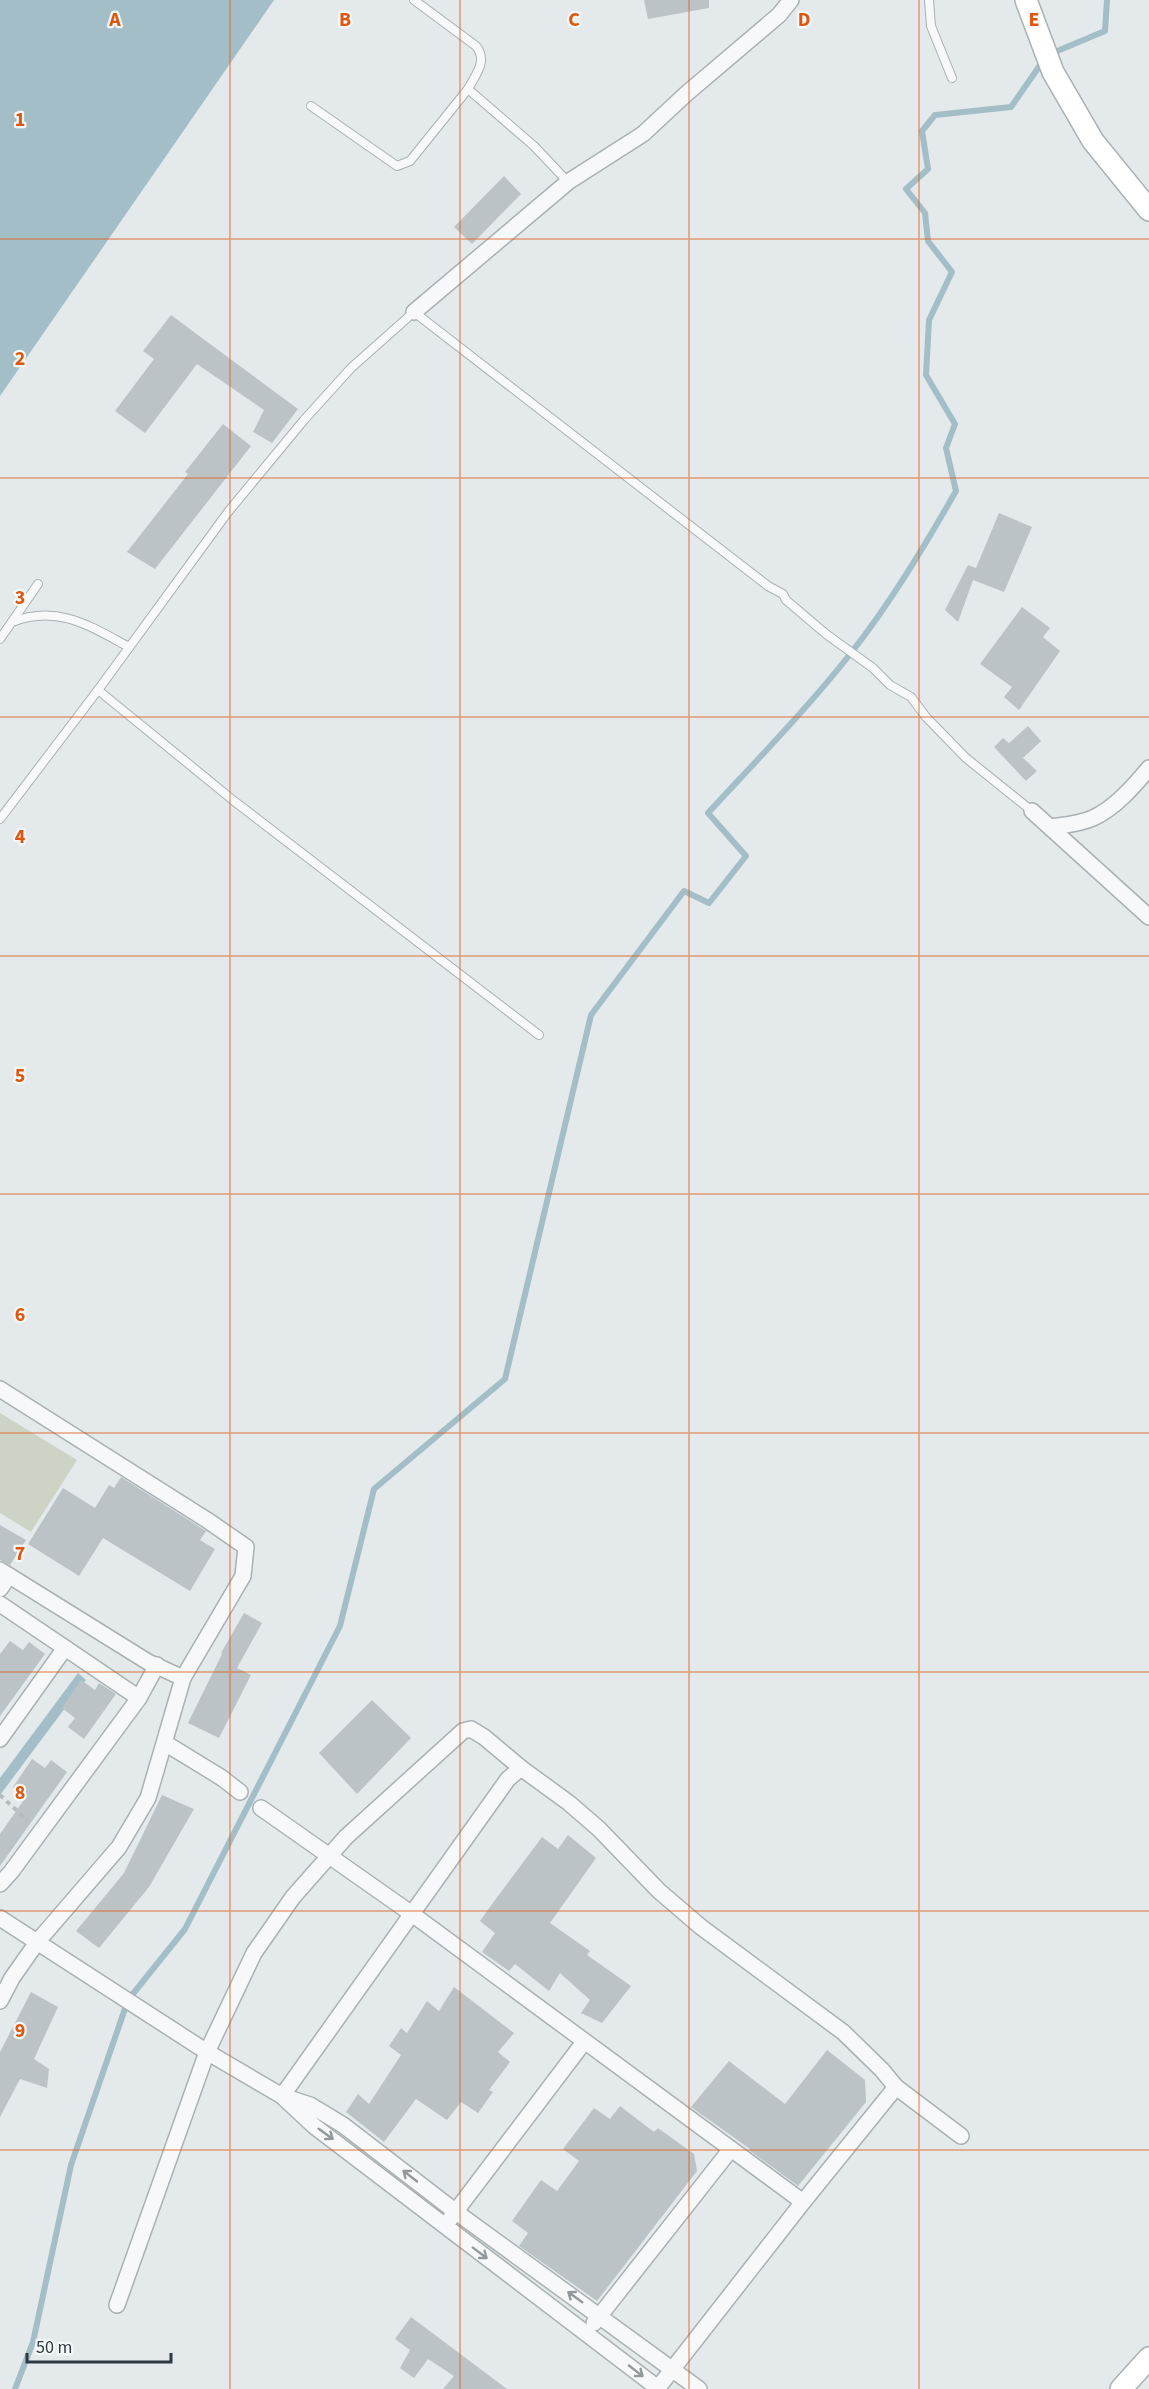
<svg xmlns="http://www.w3.org/2000/svg" width="1149" height="2389" font-family="'Source Sans 3',sans-serif">
  <rect width="100%" height="100%" fill="#e4e9eb"/>
  <path fill="#cdd4c6" d="M0,1413L77,1460L31,1532L0,1513Z"/>
  <g fill="#a3bec7">
    <path d="M0,0H274L0,396Z"/>
    <path d="M78,1673L86,1680L0,1795V1778Z"/>
  </g>
  <g fill="none" stroke-linecap="round" stroke-linejoin="round">
    <g stroke="#a3bec7" stroke-width="6">
      <path d="M1050,54L1105,31L1107,0"/>
      <path d="M15,2389L33,2342L71,2165L128,2000L185,1929L340,1626L374,1489L505,1379L591,1015L684,891L709,903L746,856L708,813C756,761 807,709 851,653C891,602 924,547 956,491L946,448L955,424L926,375L929,320L952,272L928,241L925,213L906,189L928,169L922,131L935,115L1011,107L1043,61"/>
    </g>
  </g>
  <g fill="#bcc3c7">
    <path d="M644,0H709V8L648,19Z"/>
    <path d="M504,176L521,194L472,244L454,227Z"/>
    <path d="M171,315L298,409L272,443L253,432L264,410L197,364L145,433L115,411L154,359L143,351Z"/>
    <path d="M223,424L251,446L155,569L127,552L188,474L185,472Z"/>
    <path d="M999,513L1032,527L1004,592L973,580L958,622L945,610L968,565L976,568Z"/>
    <path d="M1022,607L1050,628L1043,637L1060,651L1019,710L1004,697L1012,687L980,664Z"/>
    <path d="M1028,726L1041,741L1023,758L1037,771L1026,781L994,747L1003,738L1009,743Z"/>
    <path d="M121,1477L206,1531L200,1540L215,1549L190,1591L103,1538L79,1576L28,1544L63,1488L95,1508L109,1485L114,1488Z"/>
    <path d="M0,1525L26,1540L10,1565L0,1560Z"/>
    <path d="M244,1613L262,1623L237,1668L251,1675L219,1738L188,1723L222,1654L221,1653Z"/>
    <path d="M10,1641L23,1650L29,1642L45,1654L0,1716V1654Z"/>
    <path d="M81,1680L95,1690L99,1683L116,1694L84,1739L68,1727L75,1718L62,1708Z"/>
    <path d="M372,1700L411,1738L357,1794L319,1753Z"/>
    <path d="M32,1759L45,1768L51,1760L67,1772L0,1866V1834L26,1797L13,1787Z"/>
    <path d="M162,1795L194,1809L149,1887L99,1948L76,1931L124,1873Z"/>
    <path d="M568,1835L596,1858L550,1923L590,1951L587,1955L631,1986L602,2023L581,2013L590,2000L560,1973L549,1991L515,1964L509,1971L482,1952L495,1933L480,1921L495,1900L542,1837L558,1849Z"/>
    <path d="M454,1987L514,2033L498,2052L510,2062L489,2090L493,2092L478,2113L461,2102L447,2120L416,2099L384,2142L346,2112L358,2094L369,2104L401,2055L389,2046L401,2028L407,2033L427,2001L439,2011Z"/>
    <path d="M31,1992L58,2007L34,2059L49,2069L47,2088L20,2079L0,2117V2052Z"/>
    <path d="M827,2050L865,2080L866,2102L798,2186L749,2150L750,2149L691,2107L729,2061L785,2104Z"/>
    <path d="M620,2106L654,2132L658,2128L694,2154L697,2171L597,2301L519,2246L528,2233L512,2221L541,2180L557,2191L579,2161L563,2149L594,2108L610,2119Z"/>
    <path d="M411,2317L507,2389H443L454,2376L428,2359L414,2378L400,2368L410,2350L395,2339Z"/>
  </g>
  <g fill="none" stroke-linecap="round" stroke-linejoin="round">
    <defs>
      <g id="lane">
        <path d="M414,0L476,46C488,61 476,74 468,89L534,146L568,182"/>
        <path d="M929,0L931,26L952,78"/>
        <path d="M311,106L397,166L410,161L468,89"/>
        <path d="M12,622C57,604 90,626 129,647"/>
        <path d="M0,639L38,584"/>
        <path d="M98,690L234,801L539,1035"/>
        <path d="M0,819L98,690L228,512L304,420L351,368L414,312L768,586L783,594L786,600L826,634L873,668L890,685L911,697L926,717L966,758L1032,811"/>
      </g>
      <g id="street">
        <path d="M414,312L568,182L643,134L686,94L779,15L791,0"/>
        <path d="M1032,811L1149,917"/>
        <path d="M1051,827C1065,825 1080,824 1093,818C1115,808 1134,786 1149,768"/>
        <path d="M0,1389L207,1520L246,1547L243,1576L183,1678L148,1798L119,1847L38,1941L12,1978L0,2001"/>
        <path d="M0,1570L148,1662L183,1678"/>
        <path d="M0,1589L9,1576"/>
        <path d="M0,1604L139,1698"/>
        <path d="M0,1739L65,1648"/>
        <path d="M165,1743L222,1778L240,1792"/>
        <path d="M261,1808L412,1914L803,2202"/>
        <path d="M0,1884L11,1872L139,1698L157,1665"/>
        <path d="M0,1918L207,2052L282,2096L310,2105L343,2125L456,2212L699,2389"/>
        <path d="M896,2087L961,2136"/>
        <path d="M282,2096L508,1779L521,1768L569,1803L599,1829L659,1891L701,1927L843,2032L882,2070L896,2087L803,2202L657,2389"/>
        <path d="M284,2098L314,2126L659,2389"/>
        <path d="M450,2219L584,2042"/>
        <path d="M117,2305L207,2052L254,1953L293,1897L346,1837L463,1731L471,1729L484,1737L521,1768"/>
        <path d="M594,2323L731,2149"/>
      </g>
      <g id="secondary">
        <path d="M1026,0L1053,72L1093,141L1149,210"/>
        <path d="M1121,2389L1149,2358"/>
      </g>
    </defs>
    <use href="#lane" stroke="#a9b1b5" stroke-width="10"/>
    <use href="#street" stroke="#a9b1b5" stroke-width="18"/>
    <use href="#secondary" stroke="#a9b1b5" stroke-width="24"/>
    <path stroke="#b6bbbe" stroke-width="4" stroke-dasharray="4.5 4.5" stroke-linecap="butt" d="M0,1795L28,1821"/>
    <use href="#lane" stroke="#f7f8f9" stroke-width="8"/>
    <use href="#street" stroke="#f7f8f9" stroke-width="15"/>
    <use href="#secondary" stroke="#fff" stroke-width="21"/>
  </g>
  <defs><path id="oneway-shaft" d="M-6 0H5M1.5-3L5.5 0L1.5 3" fill="none" stroke-width="1.6" stroke-linecap="round" stroke-linejoin="round" transform="scale(1.5)"/></defs>
  <g stroke="#92999e">
    <use href="#oneway-shaft" transform="translate(326 2134) rotate(36)"/>
    <use href="#oneway-shaft" transform="translate(410 2176) rotate(-142)"/>
    <use href="#oneway-shaft" transform="translate(480 2253) rotate(37)"/>
    <use href="#oneway-shaft" transform="translate(575 2297) rotate(-144)"/>
    <use href="#oneway-shaft" transform="translate(636 2371) rotate(38)"/>
  </g>
  <path fill="none" stroke="#df570f" stroke-width="1.5" stroke-opacity="0.55" d="M230,0V2389M460,0V2389M689,0V2389M919,0V2389M0,239H1149M0,478H1149M0,717H1149M0,956H1149M0,1194H1149M0,1433H1149M0,1672H1149M0,1911H1149M0,2150H1149"/>
  <g font-size="20" text-anchor="middle" font-weight="bold" fill="#df570f" stroke="#f4f7f8" stroke-width="4.5" stroke-linejoin="round" paint-order="stroke">
    <text x="115" y="26">A</text>
    <text x="345" y="26">B</text>
    <text x="574" y="26">C</text>
    <text x="804" y="26">D</text>
    <text x="1034" y="26">E</text>
    <text x="20" y="126">1</text>
    <text x="20" y="365">2</text>
    <text x="20" y="604">3</text>
    <text x="20" y="843">4</text>
    <text x="20" y="1082">5</text>
    <text x="20" y="1321">6</text>
    <text x="20" y="1560">7</text>
    <text x="20" y="1799">8</text>
    <text x="20" y="2037">9</text>
  </g>
  <path d="M27 2353v9h144v-9" fill="none" stroke="#2d3a42" stroke-width="3"/>
  <text x="36" y="2353" font-size="18" fill="#2d3a42" stroke="#f4f7f8" stroke-width="4.5" paint-order="stroke">50 m</text>
</svg>
